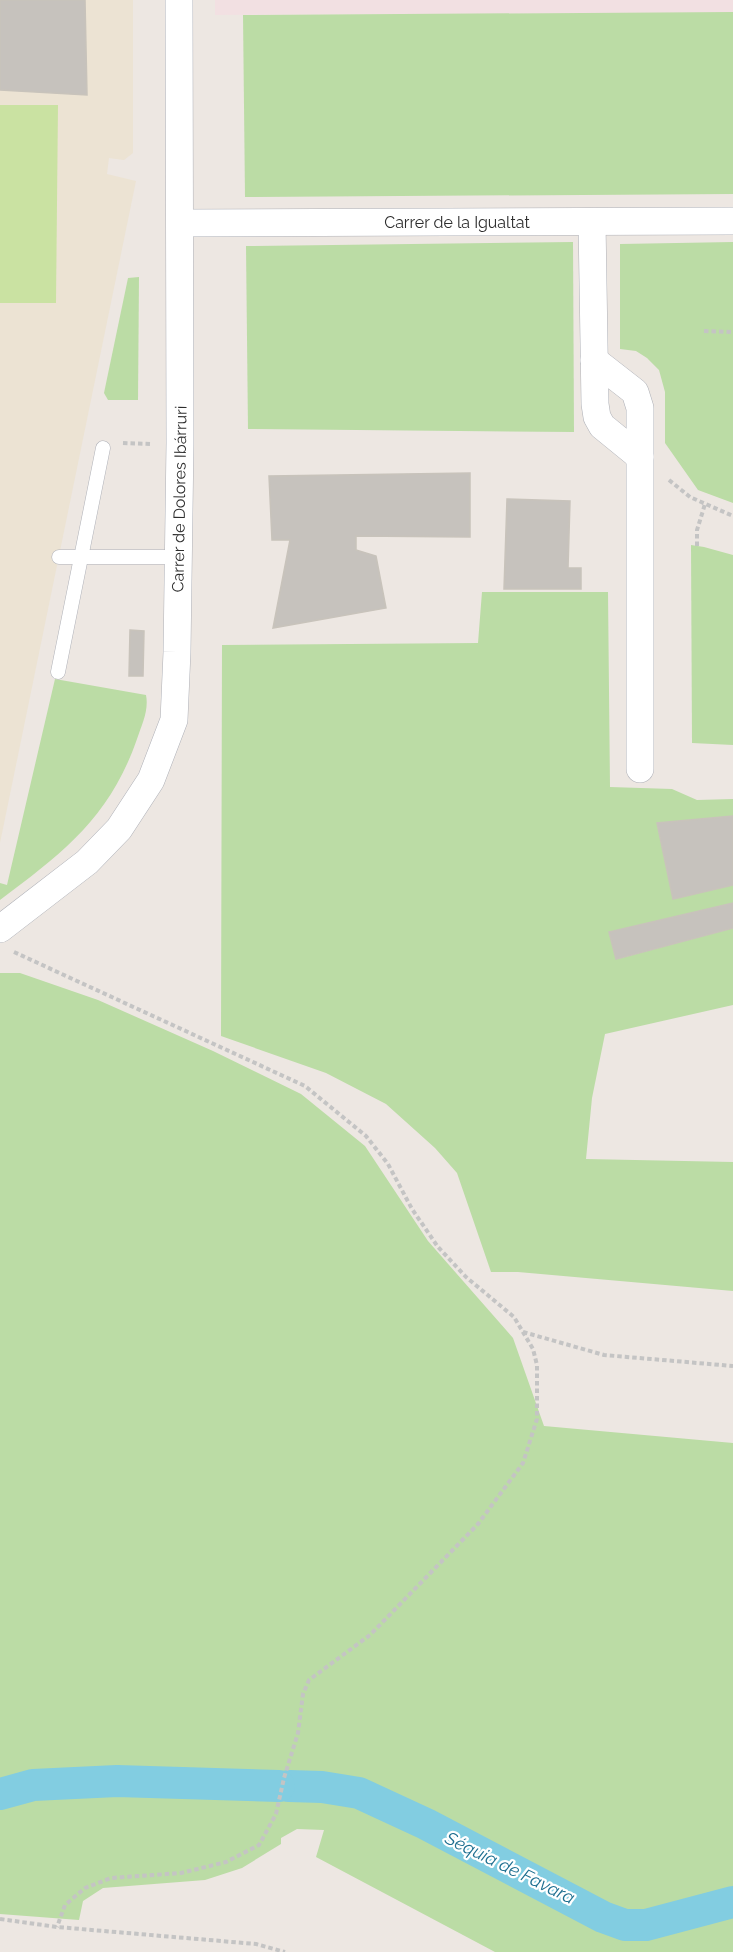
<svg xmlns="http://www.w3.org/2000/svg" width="733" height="1952" font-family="Raleway,sans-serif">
  <rect width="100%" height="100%" fill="#ede7e2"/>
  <path fill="#ece3d3" d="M0,0H133V153L124,160L109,158L107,174L136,181L0,843Z"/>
  <path fill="#f2e0e2" d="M215,0H733V13L215,15Z"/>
  <g fill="#bbdca5">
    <path d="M733,12V194L245,197L243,15Z"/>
    <path d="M573,242L574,432L248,429L246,246Z"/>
    <path d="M733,242V503L698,490L665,443V392L659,370L647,358L636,351L620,349V244Z"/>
    <path d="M139,277L138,400H108L104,393L128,278Z"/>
    <path d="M691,545L704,547L733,555V745L692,743Z"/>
    <path d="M482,592H608L610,787L672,789L697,800L733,799V816L657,824L673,898L733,885V903L609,933L617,959L733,928V1005L605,1034L592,1098L586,1159L733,1162V1291L518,1272H491L457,1173L435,1148L386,1104L326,1073L221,1036L222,645L478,643Z"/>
    <path d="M55,679L146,695C149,710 142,724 137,739C110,817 64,852 0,900V883L7,885Z"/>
    <path d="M0,973H20L98,1000L213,1051L301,1094L365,1146L428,1241L513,1338L544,1426L733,1443V1952H495L316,1857L324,1830L297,1829L281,1838V1844L242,1868L205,1880L103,1888L83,1901L79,1920L0,1914Z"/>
  </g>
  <path fill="#cae2a2" d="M0,105H58L56,303H0Z"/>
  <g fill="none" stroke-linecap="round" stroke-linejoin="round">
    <g stroke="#82cde1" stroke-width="32">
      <path d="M289,1786L322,1787L359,1793L426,1824L603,1917L625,1925H646L733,1902"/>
      <path d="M0,1794L33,1785L117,1781L279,1786"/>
    </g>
  </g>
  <g fill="#c6c2bd" stroke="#c8c3bb" stroke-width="1.5">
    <path d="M0,0H85L87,95L0,90Z"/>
    <path d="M470,473V537L356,536V550L376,556L386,608L273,628L290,540H272L269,476Z"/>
    <path d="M507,499L570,501L568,568H581V589H504Z"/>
    <path d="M130,630L144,631L143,676H129Z"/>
    <path d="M733,816V885L673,899L657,823Z"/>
    <path d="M733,903V928L616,959L609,932Z"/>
  </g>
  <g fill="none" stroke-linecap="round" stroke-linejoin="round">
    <defs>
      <g id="lane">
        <path d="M59,557H178"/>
        <path d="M58,672L103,448"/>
      </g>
      <g id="street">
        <path d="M592,222L595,404L597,417L602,426L640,457"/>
        <path d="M180,223L733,221"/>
        <path d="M594,360L635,392L640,408V769"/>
        <path d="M0,929L87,862L119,829L151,780L174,720L177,652L180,443L179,0"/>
      </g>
    </defs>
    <use href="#lane" stroke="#aeb0b7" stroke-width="15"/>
    <use href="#street" stroke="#aeb0b7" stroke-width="28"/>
    <g stroke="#c4c4c4" stroke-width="4" stroke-dasharray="4.5 3" stroke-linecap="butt">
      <path d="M704,331L733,332"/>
      <path d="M123,443L151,444"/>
      <path d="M669,480L690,497L733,516"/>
      <path d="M697,546V530L705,504"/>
      <path d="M14,952L305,1086L366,1136L388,1164L412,1209L438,1247L466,1277L514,1317L533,1349L537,1365V1419L523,1463L478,1524L370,1635L309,1680L303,1694L298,1733L284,1778L276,1814L259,1845L226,1862L181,1873L111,1878L85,1888L65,1905L57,1927"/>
      <path d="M523,1332L604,1355L733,1366"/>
      <path d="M0,1919L57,1927L256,1944L285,1952"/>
    </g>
    <use href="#lane" stroke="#fff" stroke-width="14"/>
    <use href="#street" stroke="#fff" stroke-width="27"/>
  </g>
  <g text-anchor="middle" stroke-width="4.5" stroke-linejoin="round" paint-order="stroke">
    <g font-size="16" fill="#2d2d2d" stroke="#fff">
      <text x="457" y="228">Carrer de la Igualtat</text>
      <text transform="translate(179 499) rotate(-89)" y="6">Carrer de Dolores Ibárruri</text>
    </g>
    <g font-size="18" font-style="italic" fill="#1e6f90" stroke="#fff">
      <text transform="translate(510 1868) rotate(26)" y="6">Séquia de Favara</text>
    </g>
  </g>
</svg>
